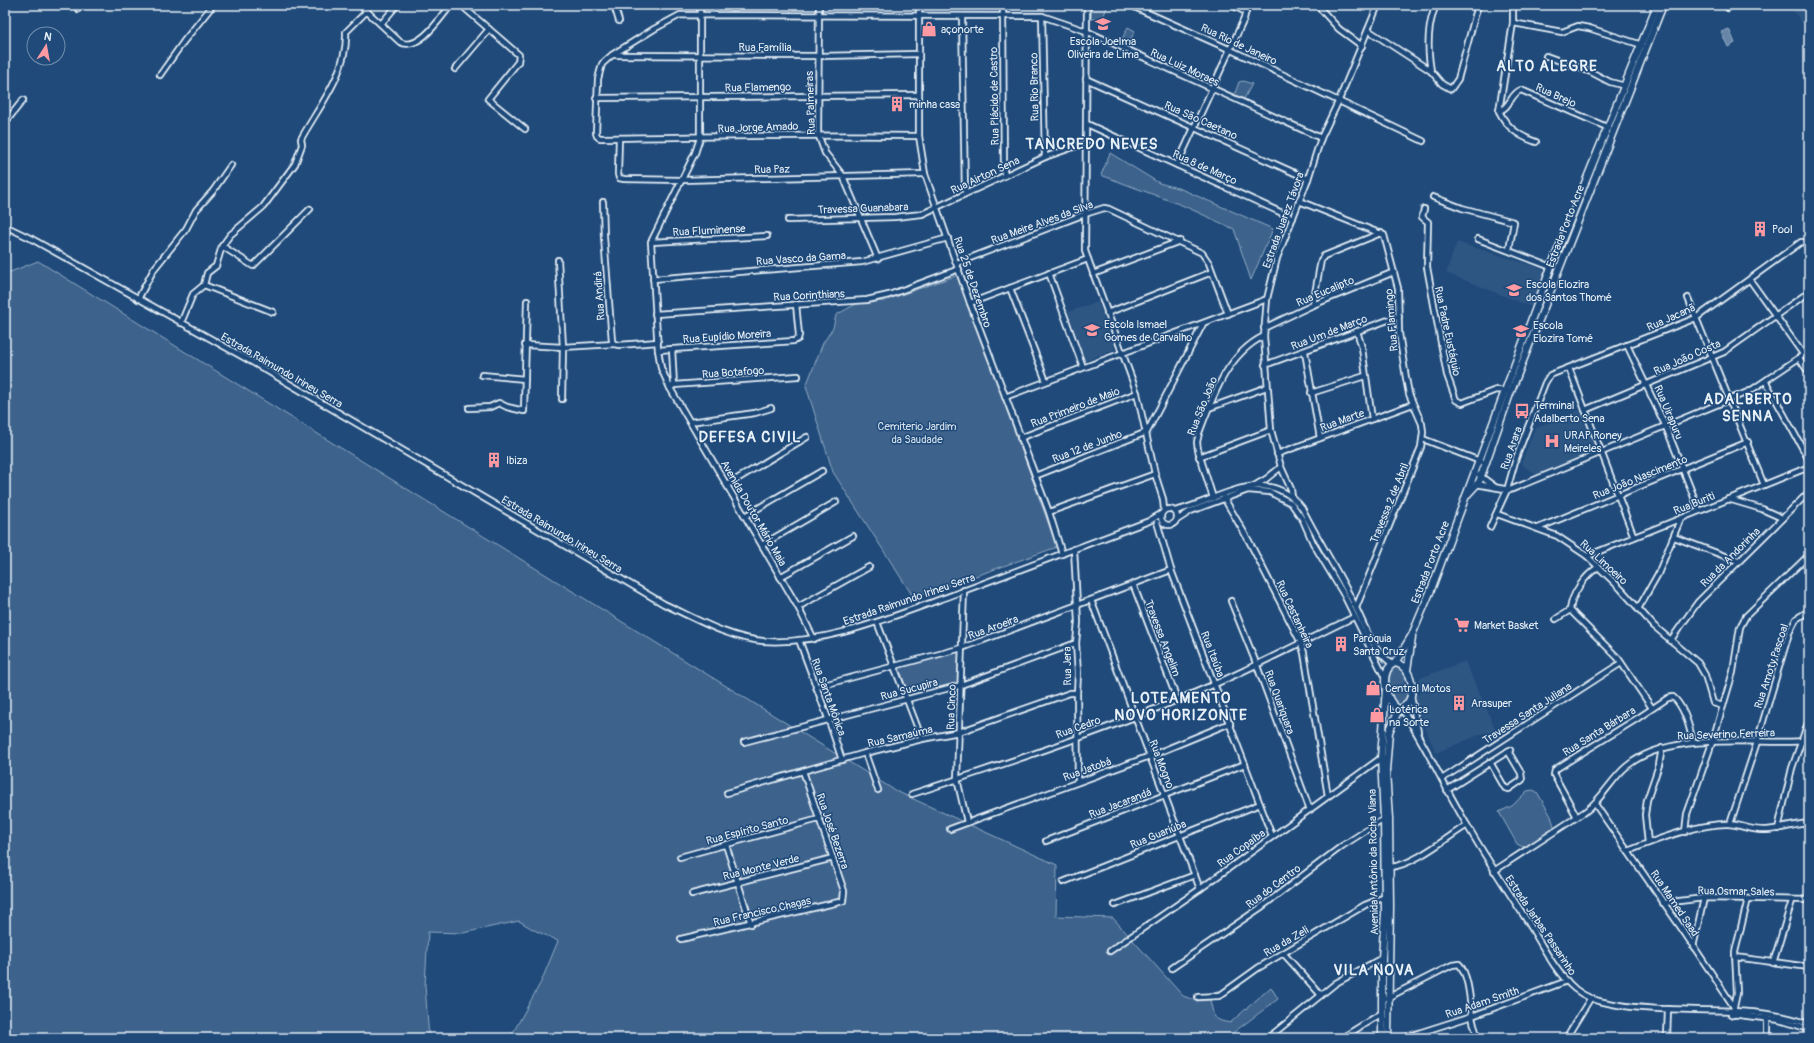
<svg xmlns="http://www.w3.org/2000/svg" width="1814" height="1043" font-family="Pangolin,sans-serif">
  <rect width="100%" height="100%" fill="#1f4a7a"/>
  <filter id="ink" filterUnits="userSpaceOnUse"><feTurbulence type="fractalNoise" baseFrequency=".025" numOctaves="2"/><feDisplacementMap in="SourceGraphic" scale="8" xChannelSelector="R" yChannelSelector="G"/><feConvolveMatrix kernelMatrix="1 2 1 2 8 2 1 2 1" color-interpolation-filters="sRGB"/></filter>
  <g filter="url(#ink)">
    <g fill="#2e5683">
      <path d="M1790,5H1809V34Z"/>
      <path d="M1457,242L1546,270L1532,307L1446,273Z"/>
      <path d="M1098,302L1115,349L1085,361L1068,312Z"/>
      <path d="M1579,410L1597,452L1538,476L1521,464L1535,428Z"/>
      <path d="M1465,661L1499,737L1491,742L1486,732L1436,753L1416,706L1415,696L1420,693L1418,679Z"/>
    </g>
    <g fill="#3c628c" stroke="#92aac2">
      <path d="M1092,5H1108L1102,20L1091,19Z"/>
      <path d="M1128,27L1135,31L1127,46L1120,43Z"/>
      <path d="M1243,81L1252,84L1244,99L1234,96L1239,82Z"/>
      <path d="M1110,153L1159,183L1181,189L1273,229L1251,280L1234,229L1184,206L1101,175Z"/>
      <path d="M38,261L896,791L1057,865L1056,916L1113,918L1183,996L1197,1001L1210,1000L1214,1017L1221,1021L1230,1023L1271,987L1278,999L1226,1038H510L541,982L558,941L534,930L519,921L463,933L428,932L425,985L429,1038H17L5,1027V274Z"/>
      <path d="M958,275L1057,547L914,598L833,472L806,386L823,343L833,328L836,315L856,304L884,301Z"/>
      <path d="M959,651L958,683L909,696L899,667Z"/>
      <path d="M1395,666C1410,671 1415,698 1399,706C1387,698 1384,676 1395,666Z"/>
      <path d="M1533,790L1537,792L1551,816L1554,826C1548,837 1535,844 1523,847L1517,844L1499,812L1512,806L1527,791Z"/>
    </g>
    <path fill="#6685a7" stroke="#9ab0c7" d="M1729,29L1735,43L1728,47L1721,32Z"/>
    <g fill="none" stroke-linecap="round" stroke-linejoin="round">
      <path stroke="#6685a7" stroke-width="8" d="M787,1038L798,1037L801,1038"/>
      <defs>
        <g id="minor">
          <path d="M360,5L400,42C419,52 441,17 451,5"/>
          <path d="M461,5L519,55L518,62L488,99L525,129"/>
          <path d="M614,5L619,21"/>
          <path d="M700,5V138L695,153L651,242L658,350L661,368L670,388L798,607L814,639"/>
          <path d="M819,5L818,134L825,153L843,176L878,259"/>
          <path d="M919,5V136L925,174L970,303L1049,512L1062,554"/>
          <path d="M1003,5L1004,176"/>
          <path d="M1087,5L1085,251L1137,393L1155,474L1163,499L1164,510"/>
          <path d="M1130,5L1231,50L1423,141"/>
          <path d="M1231,5L1246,12"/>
          <path d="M1317,5L1339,29L1362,46"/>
          <path d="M1513,5V23L1499,111C1507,128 1519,136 1536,142"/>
          <path d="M1726,5L1728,8"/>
          <path d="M78,9L82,5"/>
          <path d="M962,16L965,193"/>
          <path d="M1042,16L1045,157"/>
          <path d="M1513,23L1562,32L1578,26L1589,28L1642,45"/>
          <path d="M381,24L397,5"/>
          <path d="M1368,30L1431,71L1442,84L1451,89L1458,79L1478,5"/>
          <path d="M613,55L819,56L919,54"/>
          <path d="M1546,56L1591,72L1610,82L1625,86"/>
          <path d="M455,69L489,29"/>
          <path d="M1431,71C1427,48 1427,26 1436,5"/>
          <path d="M160,75L184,41L213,5"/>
          <path d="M1086,79L1308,179"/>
          <path d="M596,98L919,95"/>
          <path d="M1499,111C1510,108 1511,93 1521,90L1609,128"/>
          <path d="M5,123L23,100"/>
          <path d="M1087,124L1293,218"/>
          <path d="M919,136C813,134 707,137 600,138L597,136L596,133L598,79L602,64L612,55L654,29L680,15L1042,16L1086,31L1321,138"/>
          <path d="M619,138L618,174L619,178L624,179L681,180L925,174"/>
          <path d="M1177,165L1244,19L1247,5"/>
          <path d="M1433,197L1462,208L1514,222L1509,250"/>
          <path d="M1299,201L1384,235L1398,288L1399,333L1406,378L1409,394L1422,424L1423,432L1421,447L1356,608"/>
          <path d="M603,202L604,237L612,341L614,344L619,345L658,342"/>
          <path d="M1424,209L1422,217L1428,222L1427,267L1447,375L1456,400L1462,403L1496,390L1507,391"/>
          <path d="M788,220L895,217L922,214L1045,157L1085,143"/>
          <path d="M5,226L30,238L247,359L664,604C695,618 728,638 763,641C826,645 888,618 947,597C1014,572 1081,546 1149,521L1161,514"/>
          <path d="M1478,239L1551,267"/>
          <path d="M651,242L767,236"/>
          <path d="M222,246L253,266L310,209"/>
          <path d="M558,260L563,347L562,399"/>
          <path d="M957,263L1085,214L1104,208L1109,209L1202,253L1209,263L1228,314"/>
          <path d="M1049,273L1083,367"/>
          <path d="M1093,274L1180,241"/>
          <path d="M653,279L862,262L948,238"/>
          <path d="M1750,280L1803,354"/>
          <path d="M204,285L273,312"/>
          <path d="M1010,288L1046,381"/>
          <path d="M1688,298L1764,485"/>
          <path d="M138,299L154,269L186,229L196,210L213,191L231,165"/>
          <path d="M970,303L1088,259"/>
          <path d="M1313,305L1321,260L1324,256L1381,233"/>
          <path d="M1107,313L1212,272"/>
          <path d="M655,314L867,300L889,295L959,269"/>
          <path d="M181,323L193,294L204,285L207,273L216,266L222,246L230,235L263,207L295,164L302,145L301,139C319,106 348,72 346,32L367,11"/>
          <path d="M1264,328L1313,305L1394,272"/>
          <path d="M1357,331L1362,348L1372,419"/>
          <path d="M525,345L563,347L614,344"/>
          <path d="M1627,345L1666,427L1699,510"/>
          <path d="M672,349L674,385"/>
          <path d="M658,350L794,341L798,339L799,335L796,304"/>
          <path d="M1305,352L1320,438"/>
          <path d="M1799,358L1809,373"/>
          <path d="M1265,365L1399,316"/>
          <path d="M1569,368L1634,537"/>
          <path d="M482,375L525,379"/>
          <path d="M1766,382L1809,460"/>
          <path d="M670,388L674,385L798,376"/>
          <path d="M1311,393L1365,376"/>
          <path d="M1005,397L1267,299"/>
          <path d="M469,408L490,407L499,403L507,407L524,411L527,301"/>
          <path d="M1209,408L1267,387"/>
          <path d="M1585,410L1724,352L1809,292"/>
          <path d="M690,422L755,413L771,408"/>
          <path d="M1020,438L1137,393"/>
          <path d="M1423,439L1485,463"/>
          <path d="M1277,454L1413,404"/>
          <path d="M1199,457L1271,430"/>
          <path d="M1479,475L1495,487"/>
          <path d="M1035,476L1147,432L1203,324"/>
          <path d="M1476,484L1510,490L1750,391L1809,351"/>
          <path d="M727,485L807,437"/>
          <path d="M1254,486L1266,479L1281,467"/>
          <path d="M1292,497L1291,489L1281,467L1271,430L1264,336L1267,299L1277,258L1308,179L1321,138L1339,100L1378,5"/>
          <path d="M1213,498L1198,450L1197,442L1199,433C1213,396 1227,354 1264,336"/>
          <path d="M1224,498L1249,541L1301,643L1304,653L1328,796"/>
          <path d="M1728,499L1762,509L1782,518"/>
          <circle cx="1169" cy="517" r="8"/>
          <path d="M1175,511C1218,501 1266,462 1302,508C1319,542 1340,574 1356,608C1367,631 1371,647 1392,664"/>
          <path d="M1049,512L1155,474"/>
          <path d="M1497,514L1557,536L1587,556L1621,589L1654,626L1698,663L1705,675L1713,703L1723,706"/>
          <path d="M745,516L822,471"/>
          <path d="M1177,520L1191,511L1248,490L1270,492L1291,503L1303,520L1313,543L1344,595L1385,678"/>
          <path d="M1157,522L1171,570L1272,836"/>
          <path d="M1490,527L1507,490L1516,458L1545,383L1550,375L1696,318L1801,242L1809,243"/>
          <path d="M1538,528L1748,442"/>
          <path d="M1674,537L1738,561"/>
          <path d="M762,545L836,502"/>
          <path d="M1074,549L1078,622L1076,643L1078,673L1077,693L1078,782"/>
          <path d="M1587,556L1809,467"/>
          <path d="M1598,567C1584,577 1572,593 1570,610L1618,658L1652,708"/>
          <path d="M780,577L853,536"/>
          <path d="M1133,584L1177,699"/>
          <path d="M964,590L957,779L967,822"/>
          <path d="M1091,600L1200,889"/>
          <path d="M1231,601L1256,663L1310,810"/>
          <path d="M798,607L869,567"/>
          <path d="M1638,609L1658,574L1681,518"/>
          <path d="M1556,619L1570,610"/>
          <path d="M877,622L922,739"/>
          <path d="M799,640L829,721L842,760"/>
          <path d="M1670,641L1698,602L1809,492"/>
          <path d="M816,687L962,648L1171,570"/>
          <path d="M1411,696L1418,732"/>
          <path d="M1402,709C1426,746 1444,786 1467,825C1486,858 1507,890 1528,922C1542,945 1555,972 1575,989C1585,997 1596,1001 1608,1003C1674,1017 1745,1001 1809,1024"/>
          <path d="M744,742L961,685L1076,643"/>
          <path d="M865,753L878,790"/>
          <path d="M1490,762L1505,788L1509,789L1522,780L1521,773L1508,751"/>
          <path d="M1442,779L1621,663"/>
          <path d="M1447,790L1510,750"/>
          <path d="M727,793L865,753L922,739L959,732L1070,693H1077"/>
          <path d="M912,794C1014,761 1117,727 1215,684C1262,663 1308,639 1354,617"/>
          <path d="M1595,804L1684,932L1734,1007L1733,1015"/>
          <path d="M1577,817L1554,775L1555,770L1559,767L1638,718L1668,698L1673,697C1685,707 1690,728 1693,743"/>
          <path d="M1730,824L1757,742L1789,633L1796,619L1809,611"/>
          <path d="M950,829L1150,756L1230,723"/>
          <path d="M1778,829L1792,768L1809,720"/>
          <path d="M1685,832L1687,814L1712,743L1733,672L1740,627L1746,616L1809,555"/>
          <path d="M1046,841L1245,764"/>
          <path d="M1648,843L1645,815L1647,800L1659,765L1662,748"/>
          <path d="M726,845L751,924"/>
          <path d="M1628,851C1655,840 1699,823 1728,824C1740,824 1751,831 1767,830C1781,829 1795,824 1809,823"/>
          <path d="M680,857L819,819"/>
          <path d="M1390,867C1414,865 1446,838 1467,825"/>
          <path d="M1494,871L1586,811C1603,798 1612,778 1627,766C1671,730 1754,745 1809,741"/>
          <path d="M1063,882L1260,804"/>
          <path d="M692,894L833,858"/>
          <path d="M1663,903L1704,898L1809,900"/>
          <path d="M1115,905L1195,875"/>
          <path d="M681,939L843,901L844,891L803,771"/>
          <path d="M1693,947L1704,898"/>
          <path d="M1110,951L1200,889L1381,758"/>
          <path d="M1284,954L1321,995"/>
          <path d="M1735,957L1809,967"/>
          <path d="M1773,963L1792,901"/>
          <path d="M1172,968L1260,908L1342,846L1384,819"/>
          <path d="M1198,997L1219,996L1258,968L1365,905L1385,897"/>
          <path d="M1387,998L1452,965L1459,964C1469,975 1470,1002 1472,1016C1473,1024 1476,1031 1478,1038"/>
          <path d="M1734,1007L1737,993L1735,952L1748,899"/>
          <path d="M1731,1014L1780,1020L1809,1029"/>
          <path d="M1767,1019V1038"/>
          <path d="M1268,1038L1336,983L1382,958"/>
          <path d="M1342,1038L1382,1013"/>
          <path d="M1403,1038L1472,1016L1567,981"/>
          <path d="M1566,1038L1590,999"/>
          <path d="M1667,1038L1668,1009"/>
        </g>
        <g id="major">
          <path d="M1466,496L1479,482L1510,394L1663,5"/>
          <path d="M1395,663L1412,635L1431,590L1551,267L1657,5"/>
          <path d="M1395,663C1414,666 1419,703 1399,709C1385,703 1378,670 1395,663Z"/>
          <path d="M1407,670L1412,638"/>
          <path d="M1382,1038V958L1385,912L1384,819L1381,758L1386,687"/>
          <path d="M1388,1038L1390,906L1389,819L1386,771L1389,732L1399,709"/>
        </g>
      </defs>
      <use href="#minor" stroke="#e8f1f8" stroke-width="8"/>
      <use href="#major" stroke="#e8f1f8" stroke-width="9"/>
      <use href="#minor" stroke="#1f4a7a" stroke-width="4.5"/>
      <use href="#major" stroke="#1f4a7a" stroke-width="6"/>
    </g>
  </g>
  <defs>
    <symbol id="school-bare" viewBox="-9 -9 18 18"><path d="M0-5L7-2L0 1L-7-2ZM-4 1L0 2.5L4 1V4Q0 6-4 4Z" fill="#ff9aa2" stroke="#1f4a7a" stroke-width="2.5" paint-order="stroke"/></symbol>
    <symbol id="shop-bare" viewBox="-9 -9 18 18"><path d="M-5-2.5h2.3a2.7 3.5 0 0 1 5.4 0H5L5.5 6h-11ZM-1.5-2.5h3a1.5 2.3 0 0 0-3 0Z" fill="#ff9aa2" stroke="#1f4a7a" stroke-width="2.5" paint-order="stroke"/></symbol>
    <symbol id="building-bare" viewBox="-9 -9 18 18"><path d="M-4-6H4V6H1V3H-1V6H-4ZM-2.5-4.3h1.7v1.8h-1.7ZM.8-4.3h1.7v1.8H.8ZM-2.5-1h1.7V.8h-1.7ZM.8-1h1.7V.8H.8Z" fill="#ff9aa2" stroke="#1f4a7a" stroke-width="2.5" paint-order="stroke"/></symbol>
    <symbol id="bus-bare" viewBox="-9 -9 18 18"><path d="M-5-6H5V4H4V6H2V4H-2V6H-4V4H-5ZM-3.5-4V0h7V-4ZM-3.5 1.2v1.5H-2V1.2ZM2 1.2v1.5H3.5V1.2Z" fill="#ff9aa2" stroke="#1f4a7a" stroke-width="2.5" paint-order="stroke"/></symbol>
    <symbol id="hospital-bare" viewBox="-9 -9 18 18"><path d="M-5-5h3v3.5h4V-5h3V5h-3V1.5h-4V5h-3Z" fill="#ff9aa2" stroke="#1f4a7a" stroke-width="2.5" paint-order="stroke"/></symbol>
    <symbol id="supermarket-bare" viewBox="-9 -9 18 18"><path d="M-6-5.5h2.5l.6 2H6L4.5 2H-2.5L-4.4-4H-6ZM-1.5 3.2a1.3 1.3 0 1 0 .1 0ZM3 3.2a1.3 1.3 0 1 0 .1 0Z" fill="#ff9aa2" stroke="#1f4a7a" stroke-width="2.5" paint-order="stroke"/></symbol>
  </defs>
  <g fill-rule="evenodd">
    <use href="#school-bare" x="1092" y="13" width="22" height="22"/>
    <use href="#shop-bare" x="918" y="18" width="22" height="22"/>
    <use href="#building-bare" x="886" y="93" width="22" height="22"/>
    <use href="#building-bare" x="1749" y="218" width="22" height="22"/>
    <use href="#school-bare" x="1503" y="279" width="22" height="22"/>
    <use href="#school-bare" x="1081" y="319" width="22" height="22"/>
    <use href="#school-bare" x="1510" y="320" width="22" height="22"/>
    <use href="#bus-bare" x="1511" y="400" width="22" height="22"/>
    <use href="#hospital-bare" x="1541" y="430" width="22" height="22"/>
    <use href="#building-bare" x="483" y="449" width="22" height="22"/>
    <use href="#supermarket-bare" x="1451" y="614" width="22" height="22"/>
    <use href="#building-bare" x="1330" y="633" width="22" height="22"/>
    <use href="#shop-bare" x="1362" y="677" width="22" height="22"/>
    <use href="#building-bare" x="1448" y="692" width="22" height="22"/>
    <use href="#shop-bare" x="1366" y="704" width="22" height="22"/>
  </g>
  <g text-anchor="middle" stroke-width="3" stroke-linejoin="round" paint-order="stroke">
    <g font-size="11" fill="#e8f1f8" stroke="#1f4a7a" text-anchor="start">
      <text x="941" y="33">açonorte</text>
      <text x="1103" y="45" text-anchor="middle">Escola Joelma<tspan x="1103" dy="13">Oliveira de Lima</tspan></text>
      <text x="909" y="108">minha casa</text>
      <text x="1772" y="233">Pool</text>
      <text x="1526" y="288">Escola Elozira<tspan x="1526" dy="13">dos Santos Thomé</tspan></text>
      <text x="1104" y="328">Escola Ismael<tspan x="1104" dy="13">Gomes de Carvalho</tspan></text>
      <text x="1533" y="329">Escola<tspan x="1533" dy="13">Elozira Tomé</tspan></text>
      <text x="1534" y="409">Terminal<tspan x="1534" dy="13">Adalberto Sena</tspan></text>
      <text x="1564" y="439">URAP Roney<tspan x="1564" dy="13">Meireles</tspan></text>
      <text x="506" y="464">Ibiza</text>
      <text x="1474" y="629">Market Basket</text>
      <text x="1353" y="642">Paróquia<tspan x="1353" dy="13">Santa Cruz</tspan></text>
      <text x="1385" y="692">Central Motos</text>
      <text x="1471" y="707">Arasuper</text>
      <text x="1389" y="713">Lotérica<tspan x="1389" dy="13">na Sorte</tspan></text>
    </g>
    <g font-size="11" fill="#e8f1f8" stroke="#1f4a7a">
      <text transform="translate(1239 44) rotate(25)" y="4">Rua Rio de Janeiro</text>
      <text x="765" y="51">Rua Família</text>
      <text transform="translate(1185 67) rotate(25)" y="4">Rua Luiz Moraes</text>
      <text transform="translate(758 87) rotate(-1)" y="4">Rua Flamengo</text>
      <text transform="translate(1034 87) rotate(-91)" y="4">Rua Rio Branco</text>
      <text transform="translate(1556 95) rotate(24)" y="4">Rua Brejo</text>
      <text transform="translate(994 96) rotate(-91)" y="4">Rua Plácido de Castro</text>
      <text transform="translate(810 103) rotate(-92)" y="4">Rua Palmeiras</text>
      <text transform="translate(1201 120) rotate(24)" y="4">Rua São Caetano</text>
      <text transform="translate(758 127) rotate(-2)" y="4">Rua Jorge Amado</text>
      <text transform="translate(1205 167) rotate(24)" y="4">Rua 8 de Março</text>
      <text transform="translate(772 169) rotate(-1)" y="4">Rua Paz</text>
      <text transform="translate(985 175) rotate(-25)" y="4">Rua Airton Sena</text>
      <text transform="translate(863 208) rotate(-2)" y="4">Travessa Guanabara</text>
      <text transform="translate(1283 220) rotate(-70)" y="4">Estrada Juarez Távora</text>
      <text transform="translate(1042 222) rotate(-20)" y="4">Rua Meire Alves da Silva</text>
      <text transform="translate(1565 226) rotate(-69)" y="4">Estrada Porto Acre</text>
      <text transform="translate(709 230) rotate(-3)" y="4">Rua Fluminense</text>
      <text transform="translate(801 258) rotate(-4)" y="4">Rua Vasco da Gama</text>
      <text transform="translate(973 282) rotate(71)" y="4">Rua 25 de Dezembro</text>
      <text transform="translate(1325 291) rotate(-23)" y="4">Rua Eucalipto</text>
      <text transform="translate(809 295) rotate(-3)" y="4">Rua Corinthians</text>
      <text transform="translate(599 296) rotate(-94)" y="4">Rua Andirá</text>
      <text transform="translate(1671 317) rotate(-24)" y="4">Rua Jacanã</text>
      <text transform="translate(1391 320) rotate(-95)" y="4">Rua Flamingo</text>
      <text transform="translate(1448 331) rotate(78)" y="4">Rua Padre Eustáquio</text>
      <text transform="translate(1329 332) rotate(-21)" y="4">Rua Um de Março</text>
      <text transform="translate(727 336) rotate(-4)" y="4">Rua Eupídio Moreira</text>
      <text transform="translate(1687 357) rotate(-24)" y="4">Rua João Costa</text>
      <text transform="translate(282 370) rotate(30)" y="4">Estrada Raimundo Irineu Serra</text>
      <text transform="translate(733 372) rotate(-4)" y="4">Rua Botafogo</text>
      <text transform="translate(1202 406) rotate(-68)" y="4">Rua São João</text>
      <text transform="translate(1075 407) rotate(-21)" y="4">Rua Primeiro de Maio</text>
      <text transform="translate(1669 412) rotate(67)" y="4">Rua Uirapuru</text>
      <text transform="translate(1342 420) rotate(-20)" y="4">Rua Marte</text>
      <text transform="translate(1087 446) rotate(-21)" y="4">Rua 12 de Junho</text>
      <text transform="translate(1511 448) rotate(-71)" y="4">Rua Arara</text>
      <text transform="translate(1640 477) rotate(-22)" y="4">Rua João Nascimento</text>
      <text transform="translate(1389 503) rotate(-68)" y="4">Travessa 2 de Abril</text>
      <text transform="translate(1694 503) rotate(-22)" y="4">Rua Buriti</text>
      <text transform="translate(754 513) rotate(60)" y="4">Avenida Doutor Mário Maia</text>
      <text transform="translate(562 534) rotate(31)" y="4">Estrada Raimundo Irineu Serra</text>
      <text transform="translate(1730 557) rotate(-45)" y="4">Rua da Andorinha</text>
      <text transform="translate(1430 562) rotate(-69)" y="4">Estrada Porto Acre</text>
      <text transform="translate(1604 562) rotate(43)" y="4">Rua Limoeiro</text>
      <text transform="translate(909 599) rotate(-19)" y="4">Estrada Raimundo Irineu Serra</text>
      <text transform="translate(1295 614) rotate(65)" y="4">Rua Castanheira</text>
      <text transform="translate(993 627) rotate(-20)" y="4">Rua Aroeira</text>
      <text transform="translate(1163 638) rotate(69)" y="4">Travessa Angelim</text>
      <text transform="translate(1213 654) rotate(69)" y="4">Rua Itaúba</text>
      <text transform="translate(1067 666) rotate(-91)" y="4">Rua Jera</text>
      <text transform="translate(1771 666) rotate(-72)" y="4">Rua Amoty Pascoal</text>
      <text transform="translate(909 689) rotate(-15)" y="4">Rua Sucupira</text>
      <text transform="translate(829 697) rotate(70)" y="4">Rua Santa Mônica</text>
      <text transform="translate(1280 702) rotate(70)" y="4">Rua Quariquara</text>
      <text transform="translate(951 707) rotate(-88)" y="4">Rua Cinco</text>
      <text transform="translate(1527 713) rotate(-33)" y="4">Travessa Santa Juliana</text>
      <text transform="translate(1078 727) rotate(-20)" y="4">Rua Cedro</text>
      <text transform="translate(1599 731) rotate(-32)" y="4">Rua Santa Bárbara</text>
      <text transform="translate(1726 734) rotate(-2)" y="4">Rua Severino Ferreira</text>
      <text transform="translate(900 736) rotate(-13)" y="4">Rua Samaúma</text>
      <text transform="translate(1162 764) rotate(69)" y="4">Rua Mogno</text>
      <text transform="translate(1087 769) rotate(-20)" y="4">Rua Jatobá</text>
      <text transform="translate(1120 803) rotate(-21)" y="4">Rua Jacarandá</text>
      <text transform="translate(747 830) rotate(-15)" y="4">Rua Espírito Santo</text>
      <text transform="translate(833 831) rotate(71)" y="4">Rua José Bezerra</text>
      <text transform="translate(1158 834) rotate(-22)" y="4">Rua Guariúba</text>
      <text transform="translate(1241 848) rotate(-36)" y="4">Rua Copaíba</text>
      <text transform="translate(1373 862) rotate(-91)" y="4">Avenida Antônio da Rocha Viana</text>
      <text transform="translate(761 867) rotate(-14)" y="4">Rua Monte Verde</text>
      <text transform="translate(1273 886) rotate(-37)" y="4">Rua do Centro</text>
      <text transform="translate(1736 891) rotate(1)" y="4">Rua Osmar Sales</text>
      <text transform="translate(1675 903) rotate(56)" y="4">Rua Mamed Saad</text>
      <text transform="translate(762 911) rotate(-13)" y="4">Rua Francisco Chagas</text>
      <text transform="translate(1541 925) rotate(56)" y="4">Estrada Jarbas Passarinho</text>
      <text transform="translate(1286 941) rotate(-30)" y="4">Rua da Zeli</text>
      <text transform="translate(1482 1002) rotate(-19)" y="4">Rua Adam Smith</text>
    </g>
    <g font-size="11" fill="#d7e3ed" stroke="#1f4a7a">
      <text x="917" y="430">Cemiterio Jardim<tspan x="917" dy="13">da Saudade</tspan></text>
    </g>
    <g font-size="15" font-weight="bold" letter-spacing="1" fill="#e8f1f8" stroke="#1f4a7a">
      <text x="1547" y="71">ALTO ALEGRE</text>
      <text x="1092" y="149">TANCREDO NEVES</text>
      <text x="1748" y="404">ADALBERTO<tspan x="1748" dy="17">SENNA</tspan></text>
      <text x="750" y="442">DEFESA CIVIL</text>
      <text x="1181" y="703">LOTEAMENTO<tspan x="1181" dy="17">NOVO HORIZONTE</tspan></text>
      <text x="1374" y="975">VILA NOVA</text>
    </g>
  </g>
  <rect width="1814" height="1043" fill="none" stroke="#1f4a7a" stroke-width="20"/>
  <rect x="10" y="10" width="1794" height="1023" fill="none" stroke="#e8f1f8" stroke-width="1.5" filter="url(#ink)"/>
  <g transform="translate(46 46) rotate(11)"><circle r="19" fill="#1f4a7a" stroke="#6f8dac"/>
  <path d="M0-3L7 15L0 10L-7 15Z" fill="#ff9aa2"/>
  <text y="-6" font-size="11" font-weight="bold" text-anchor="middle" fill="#e8f1f8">N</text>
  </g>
</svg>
